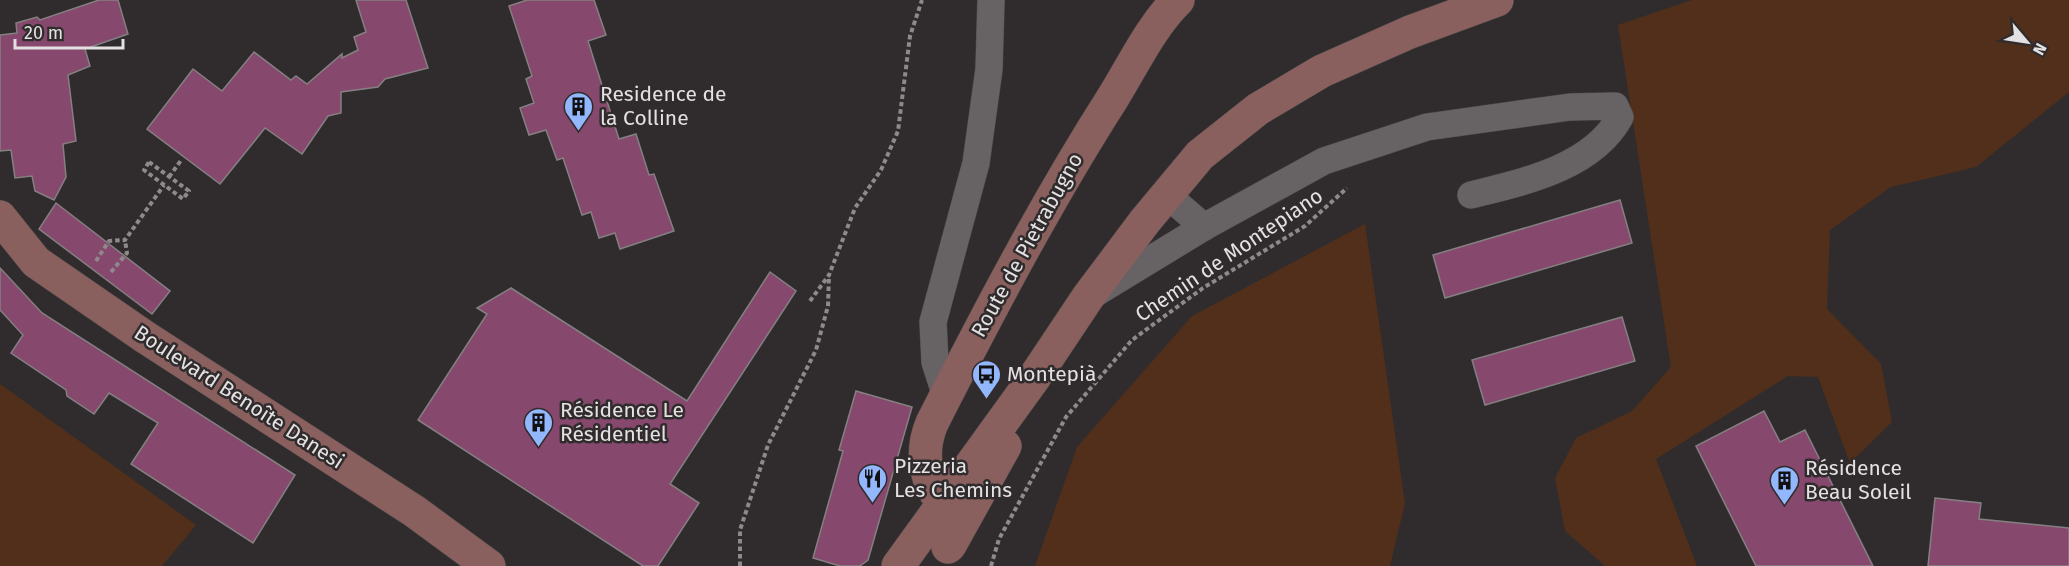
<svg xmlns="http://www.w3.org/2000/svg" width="2069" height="566" font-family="'Fira Sans',sans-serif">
  <rect width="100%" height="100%" fill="#302c2d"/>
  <g fill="#512f1b">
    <path d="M1692,0H2069V92L1976,167L1891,187L1830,230L1827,309L1881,364L1892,422L1850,463L1818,377L1788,376L1656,459L1697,566H1605L1565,531L1555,478L1576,438L1632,411L1671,367L1618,25Z"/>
    <path d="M1365,224L1405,503L1390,566H1035L1077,447L1192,316Z"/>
    <path d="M0,384L196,525L162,566H0Z"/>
  </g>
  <g fill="#86486c" stroke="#848082" stroke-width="1.5">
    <path d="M99,0H118L128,34L85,49L90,66L68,75L76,141L63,144L66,177L54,200L35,191L32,176L15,178L11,150L0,151V35L17,33L16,23L37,17L40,20Z"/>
    <path d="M356,0H406L428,68L385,79L378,87L341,92V113L328,116L302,154L265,128L220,184L147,129L193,69L222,91L254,52L291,80L296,76L307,84L342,54V58L358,50L354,37L366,32Z"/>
    <path d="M527,0H594L606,35L588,41L619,139L636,134L649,175L654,174L674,231L620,249L615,233L599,238L591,212L582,215L563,158L557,160L546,130L529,135L520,108L534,103L526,79L532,76L509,6Z"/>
    <path d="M1620,200L1632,243L1445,298L1433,255Z"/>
    <path d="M56,203L170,291L152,314L39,229Z"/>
    <path d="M0,268L42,313L295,475L253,543L131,464L158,423L109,393L94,414L67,396L66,390L11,353L23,335L0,310Z"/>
    <path d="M770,272L796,291L670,484L699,503L658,566H643L418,420L487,314L477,308L511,288L687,401Z"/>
    <path d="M1622,317L1635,361L1485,405L1472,360Z"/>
    <path d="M856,391L912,407L868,560L860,566H840L813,558L843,451L839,450Z"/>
    <path d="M1764,411L1780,442L1805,430L1873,566H1756L1696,446Z"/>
    <path d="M1935,498L1981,503L1979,519L2069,528V566H1928Z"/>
  </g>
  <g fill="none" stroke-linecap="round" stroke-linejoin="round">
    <defs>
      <g id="street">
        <path d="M1167,195L1204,227"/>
        <path d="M1094,294L1204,227L1324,161L1427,127L1570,107L1615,106L1620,117C1592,168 1523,182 1471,195"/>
        <path d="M946,396L935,362L933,322L976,163L989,69L991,0"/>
      </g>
      <g id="secondary">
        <path d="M0,217L36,262L145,337L414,511L489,566"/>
        <path d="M950,545L1005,446"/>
        <path d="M948,547L951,511C925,488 919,454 932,423C988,313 1045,204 1112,99C1132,67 1151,26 1178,0"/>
        <path d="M898,566L1034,378L1088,297L1145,221L1200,155L1258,109L1322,71L1410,32L1497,0"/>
      </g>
    </defs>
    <use href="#street" stroke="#4d4a4a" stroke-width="28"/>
    <use href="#secondary" stroke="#4d4a4a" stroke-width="34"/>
    <g stroke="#8e8a8b" stroke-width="4" stroke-dasharray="4.5 3" stroke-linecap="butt">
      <path d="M149,162L189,191L183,199L144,170Z"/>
      <path d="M169,177L182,159"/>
      <path d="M96,261L109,241L125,240L164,185"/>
      <path d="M111,272L127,253L125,240"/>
      <path d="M810,301L829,275L855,208L881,170L898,131L910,36L922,0"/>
      <path d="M740,566V530L768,445L816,350L828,306L829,275"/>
      <path d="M991,566L999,539L1066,417L1132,340L1203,288L1305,226L1347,188"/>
    </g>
    <use href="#street" stroke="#676263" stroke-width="27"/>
    <use href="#secondary" stroke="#8a605e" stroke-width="33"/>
  </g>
  <defs>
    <symbol id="building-pin" viewBox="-11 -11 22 30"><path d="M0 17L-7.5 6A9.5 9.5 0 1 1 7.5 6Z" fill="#92b7fd" stroke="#302c2d"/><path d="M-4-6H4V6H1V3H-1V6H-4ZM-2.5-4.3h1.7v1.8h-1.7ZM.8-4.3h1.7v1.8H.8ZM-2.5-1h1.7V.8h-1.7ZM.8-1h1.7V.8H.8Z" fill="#111"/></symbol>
    <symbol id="bus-pin" viewBox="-11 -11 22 30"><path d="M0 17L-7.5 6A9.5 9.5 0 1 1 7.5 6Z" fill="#92b7fd" stroke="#302c2d"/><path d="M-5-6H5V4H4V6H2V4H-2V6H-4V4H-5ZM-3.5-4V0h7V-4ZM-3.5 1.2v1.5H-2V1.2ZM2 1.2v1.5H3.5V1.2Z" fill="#111"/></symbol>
    <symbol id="restaurant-pin" viewBox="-11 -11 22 30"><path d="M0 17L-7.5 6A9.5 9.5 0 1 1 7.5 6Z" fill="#92b7fd" stroke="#302c2d"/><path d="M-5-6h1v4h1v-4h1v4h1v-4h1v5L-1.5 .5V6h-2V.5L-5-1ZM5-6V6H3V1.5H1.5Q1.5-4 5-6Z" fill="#111"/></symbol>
  </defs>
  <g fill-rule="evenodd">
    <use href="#building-pin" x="562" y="90" width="33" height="45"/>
    <use href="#bus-pin" x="970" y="358" width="33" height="45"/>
    <use href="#building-pin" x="522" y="406" width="33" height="45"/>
    <use href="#restaurant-pin" x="856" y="462" width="33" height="45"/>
    <use href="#building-pin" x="1768" y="464" width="33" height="45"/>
  </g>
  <g text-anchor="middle" stroke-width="5" stroke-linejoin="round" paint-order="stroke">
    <g font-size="21" fill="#e4e1e2" stroke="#302c2d" text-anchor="start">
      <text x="600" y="101">Residence de<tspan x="600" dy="24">la Colline</tspan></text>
      <text x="1007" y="381">Montepià</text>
      <text x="560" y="417">Résidence Le<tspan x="560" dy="24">Résidentiel</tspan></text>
      <text x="894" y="473">Pizzeria<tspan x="894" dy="24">Les Chemins</tspan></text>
      <text x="1805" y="475">Résidence<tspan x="1805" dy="24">Beau Soleil</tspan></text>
    </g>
    <g font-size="21" fill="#e4e1e2" stroke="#302c2d">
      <text transform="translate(1027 245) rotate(-61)" y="7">Route de Pietrabugno</text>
      <text transform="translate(1229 255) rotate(-34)" y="7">Chemin de Montepiano</text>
      <text transform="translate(239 397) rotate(33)" y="7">Boulevard Benoîte Danesi</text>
    </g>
  </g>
  <g transform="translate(2027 42) rotate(119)" stroke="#302c2d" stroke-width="4.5" paint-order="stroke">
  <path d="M0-4.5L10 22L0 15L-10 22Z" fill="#e4e1e2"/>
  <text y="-9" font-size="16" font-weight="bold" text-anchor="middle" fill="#e4e1e2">N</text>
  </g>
  <path d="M15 39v9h108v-9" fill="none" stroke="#e4e1e2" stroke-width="3"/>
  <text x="24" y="39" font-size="18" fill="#e4e1e2" stroke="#302c2d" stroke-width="4.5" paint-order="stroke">20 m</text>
</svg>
